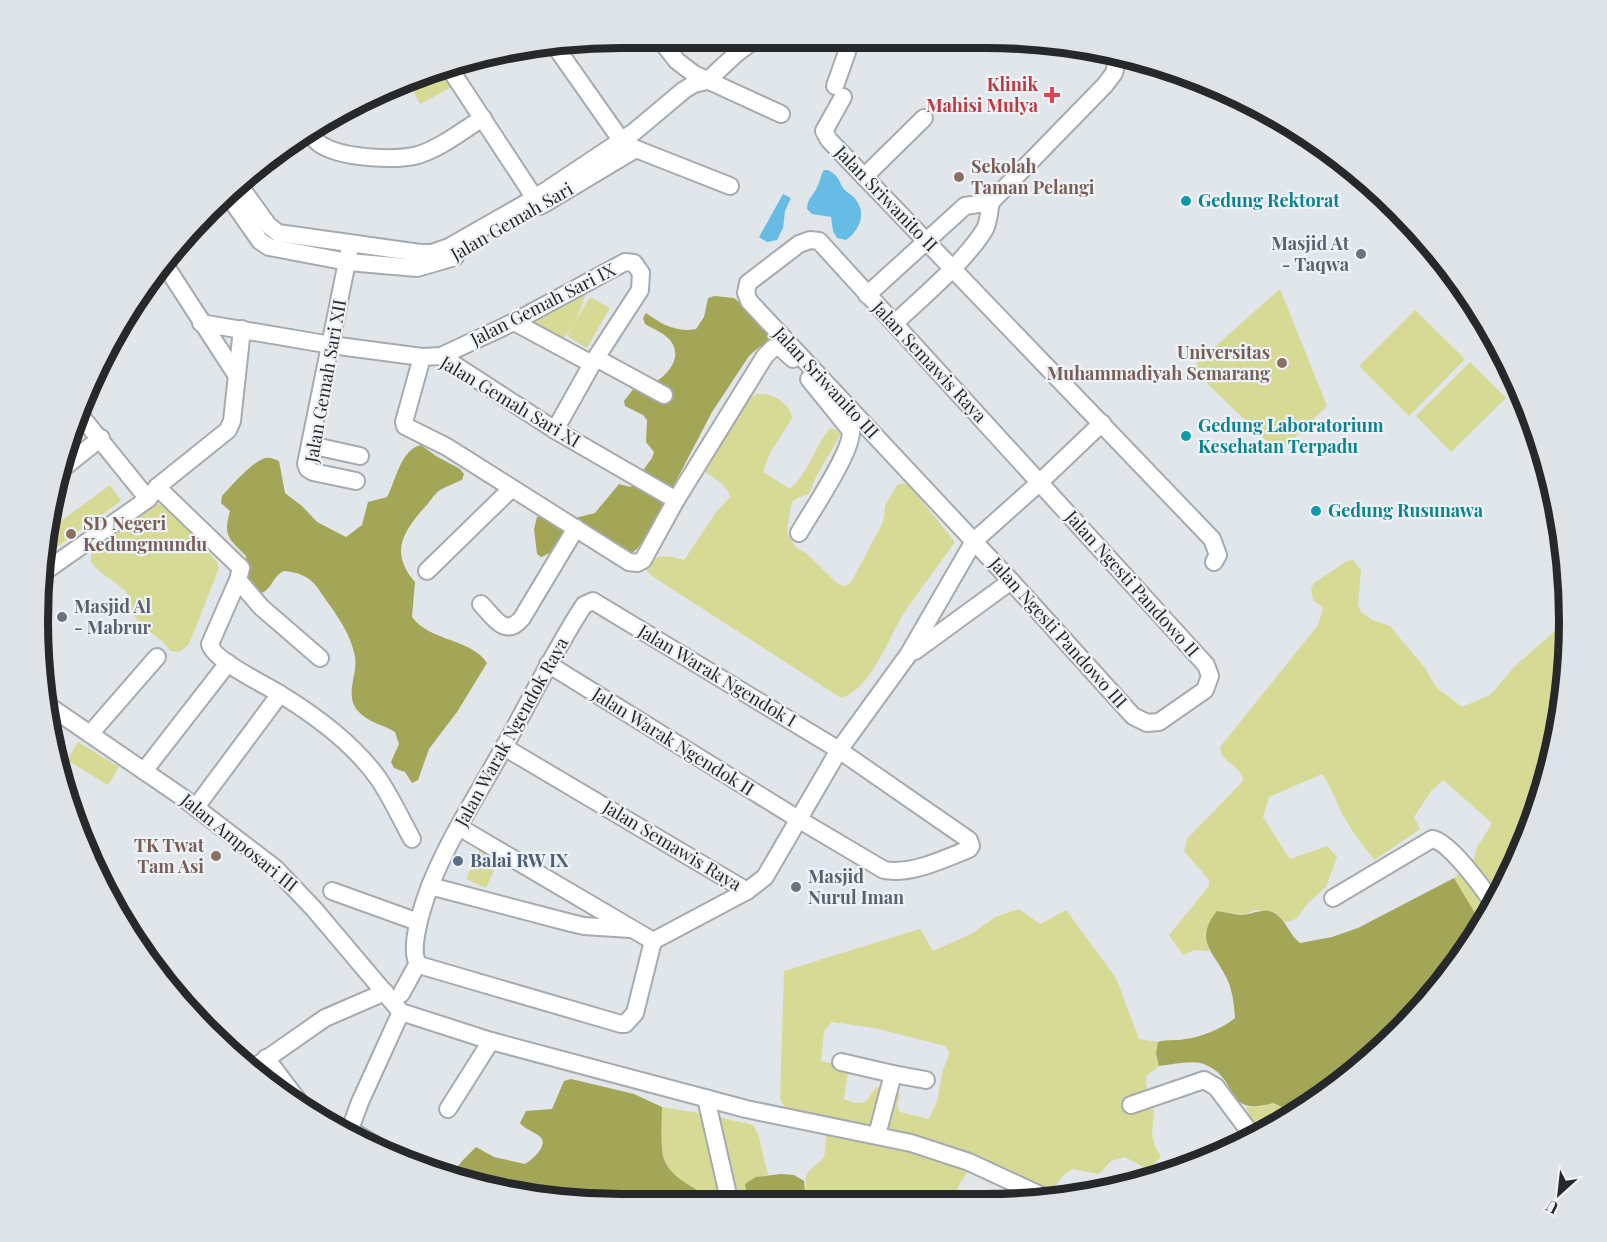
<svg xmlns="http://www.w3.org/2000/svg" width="1607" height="1242" font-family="'Playfair Display',serif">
  <rect width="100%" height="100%" fill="#e1e6eb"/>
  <g fill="#d6da95" fill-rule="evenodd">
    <path d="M442,69L452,87L420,104L410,85Z"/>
    <path d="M587,289C582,306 575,331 559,341L521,322Z"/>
    <path d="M1280,289L1327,406L1279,453L1191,368Z"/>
    <path d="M590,297L610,308L587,348L567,336Z"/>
    <path d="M1415,310L1465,359L1409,416L1359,366Z"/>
    <path d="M1470,362L1506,398L1451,452L1416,416Z"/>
    <path d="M757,394C772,393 790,402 792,418L770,453L763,472L790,489C808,473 815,447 830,428L836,430L841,434L816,477L809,494L797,498L792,502L787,529L788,535L796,547L807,554L837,583L843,586L849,584L853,579L882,524L884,518L885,506L897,485L903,483L909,485L955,542C939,564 922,587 906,610C888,636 873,688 841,698L652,576L644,567C657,553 667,555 684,560L717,511L730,497C727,483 713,479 703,470C715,449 736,405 757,394Z"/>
    <path d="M110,485L121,501L50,552L47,548L50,529Z"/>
    <path d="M155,503L161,505L187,527L217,562L219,568L191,639L188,645L179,652L170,651C161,637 146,631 136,618C129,609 135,600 123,589C112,578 101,576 91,562V549Z"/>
    <path d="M1353,560L1361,570L1358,605L1361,612L1372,620L1390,626L1425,668L1436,687L1462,707L1490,695L1516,665L1569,619L1558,735L1525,845L1482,925L1454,878L1474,859L1477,846L1482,840L1492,823L1443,780L1431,791L1414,817L1420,829L1375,860C1363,846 1353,833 1344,817C1336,802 1332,788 1322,774L1269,797L1263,817L1290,859L1327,846L1337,857L1326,887L1309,902L1296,919L1285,922L1274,912L1255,910L1244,915L1217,911L1205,932L1209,951L1195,950L1183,955L1169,935L1209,886V880L1184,851L1187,839L1243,781C1241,764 1221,764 1220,747L1318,625L1323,608L1313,600L1311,588L1314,583L1347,561Z"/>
    <path d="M78,742L119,767L108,785L67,760Z"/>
    <path d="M479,850L499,859L486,888L466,879Z"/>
    <path d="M1019,909L1040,924L1066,910L1116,978L1139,1039L1158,1042L1156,1053L1159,1066L1146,1076L1147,1097L1154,1111L1152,1135L1155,1147L1161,1156L1152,1167L1145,1168L1125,1157L1111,1161L1099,1174L1072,1169L1065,1174L1050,1191C1027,1180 1001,1162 976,1159L959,1185L953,1200H806C806,1172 802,1176 824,1158L828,1121L784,1106L780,1099L784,971L920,929L933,951L973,933L995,917ZM832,1022L875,1028L945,1046L949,1051L948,1058L943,1069L937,1101L929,1119L900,1112L897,1106L900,1095L896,1090L876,1087L866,1102L855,1103L844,1099L848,1072L839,1065L821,1061L824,1031Z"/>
    <path d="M1273,1103L1296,1113L1276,1123L1272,1118L1254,1127L1246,1107H1260Z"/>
    <path d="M662,1107L710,1115L753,1125L758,1134L768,1175L756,1177L747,1195L750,1199C739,1199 723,1202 713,1199C698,1194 668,1173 664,1158C660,1146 662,1121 662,1107Z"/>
  </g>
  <g fill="#a3a657">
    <path d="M1467,291L1487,327C1466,317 1467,314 1467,291Z"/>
    <path d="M715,296L734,298L775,332L777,338L759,347L749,356L712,412L650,531L638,548L628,556C609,549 586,537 567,543C558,547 550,554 541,557L537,554L534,529L537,517H543L559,526L571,523L575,518L595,513L619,484L631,487L652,458L654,452L646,442L647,420L643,415L625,406L624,401L634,388C639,386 647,386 652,384C667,376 682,359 672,343C667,334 653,329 645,324L643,318L646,313C661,324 677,333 696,329L704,317L708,298Z"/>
    <path d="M421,445L436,456L460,469L464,474L462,480C455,483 447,486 440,490C434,494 430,502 424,508C402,533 390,553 415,582L412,617C429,641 472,639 487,663L457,712L429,749L418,780L412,783L405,772L394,768L391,762L399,744L395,732C384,725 367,722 358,711C344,695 358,675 355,657C351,631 331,608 317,587C309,576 297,572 284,571C272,576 272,591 259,594L246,578V556C228,538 223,536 230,511L221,503L222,496C231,486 252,462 265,458C270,457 274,459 279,461L285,493L302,506L317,522L346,537L362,525L368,502L387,497C396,481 400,450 421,445Z"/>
    <path d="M1454,878L1482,925L1471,945L1398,1034L1310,1106L1296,1113L1273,1103C1223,1118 1240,1079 1206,1065C1194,1059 1172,1065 1159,1066L1156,1053L1158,1042C1167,1039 1177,1041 1186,1039C1202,1037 1223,1028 1235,1018C1234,1006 1233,993 1228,981C1216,953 1192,942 1217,911C1225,912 1232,914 1240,915C1252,915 1265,906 1276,914C1287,922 1288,933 1300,943L1332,937L1358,928Z"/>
    <path d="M571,1079L634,1094L662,1107C662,1120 660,1147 664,1159C670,1177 698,1191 714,1199H544L449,1177L463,1160L476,1147L494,1157L525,1164C531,1160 536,1156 540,1150C551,1134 527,1133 520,1123L526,1111L552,1109L564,1081Z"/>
    <path d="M781,1174L794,1175L804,1181L806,1200L750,1199L747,1195L745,1184L756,1177Z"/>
  </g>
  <g fill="#67bce6">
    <path d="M824,170H828C843,179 837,182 846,191C849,194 853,195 856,200C867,214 859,231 846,240L837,238L833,231L831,217L812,214L807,209C808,196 814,196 818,185C821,179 820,176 824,170Z"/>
    <path d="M783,194L791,198L785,211L783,228L777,240L767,242L759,237Z"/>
  </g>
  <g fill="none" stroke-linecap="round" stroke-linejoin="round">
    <defs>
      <g id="minor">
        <path d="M659,38L677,61L694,74L781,114"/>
        <path d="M555,46L621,140L636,149L730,186"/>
        <path d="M448,66L540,206"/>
        <path d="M835,86L847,52L848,38"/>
        <path d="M843,97L824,131L829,140L1212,539L1218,555L1214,562"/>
        <path d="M309,131C313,138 318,144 325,147C346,158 396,161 418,155C441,148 463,130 483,118"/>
        <path d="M864,177L924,118"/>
        <path d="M239,185L268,225L278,233L420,253H432L449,247L535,198L634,132L684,90L694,84L707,81L737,53L757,38"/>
        <path d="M227,194L260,241L269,247L348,262L417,268L455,257"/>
        <path d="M544,204L636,149"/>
        <path d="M810,240L819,241L1206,665L1210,676L1205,690L1159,722L1147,723L1133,716L1011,581L749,301L746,293L748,283L799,244Z"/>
        <path d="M349,252L306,464L308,469L313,472L356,481"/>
        <path d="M165,265L237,376"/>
        <path d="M867,295L965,206L991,202"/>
        <path d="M514,322L592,364"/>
        <path d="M201,323L331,345L422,357L441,356L555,430L676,500"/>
        <path d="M895,323C923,296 965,262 985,229C989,221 989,210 991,202L1105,85L1114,73L1118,57"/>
        <path d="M441,356L514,322L625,262L634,263L641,273L640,290L592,364L555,430"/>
        <path d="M422,357L404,422L405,426L447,447L629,562L637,563L643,560L676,500L765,356L773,348H781L793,359"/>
        <path d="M596,358L664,395"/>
        <path d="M80,415L148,499"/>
        <path d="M310,445L360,456"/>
        <path d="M57,473L101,438"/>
        <path d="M157,487L241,568L238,580L210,644C212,659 265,685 280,694C316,716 353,743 378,778C391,797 401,819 412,839"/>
        <path d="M799,533C811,512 852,452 851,431L809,379"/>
        <path d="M427,571L511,489"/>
        <path d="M44,572L148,499L157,487L228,430L232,421L242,329"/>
        <path d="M238,580L261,607L320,658"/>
        <path d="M481,604C493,616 505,639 522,618L576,528"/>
        <path d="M915,651L1011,581"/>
        <path d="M548,664L798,819L884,870C911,875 944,859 969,849L971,846L969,840L839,750L593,601L584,605C554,651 530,701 503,749C478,794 449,838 430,886C424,902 407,951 419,965L621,1024H625L635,1013L653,941L747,891"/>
        <path d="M49,706L182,797L275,868L314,909L401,1012"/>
        <path d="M90,734L157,657"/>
        <path d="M504,747L747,891L765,877L839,750L908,655L974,541L1039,483L1102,423"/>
        <path d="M144,771L228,663"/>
        <path d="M196,807L280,694"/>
        <path d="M459,827L653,941"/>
        <path d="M430,886L571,923L584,926L631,929"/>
        <path d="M332,891L418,922"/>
        <path d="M1333,898L1432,839C1449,841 1484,889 1493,904"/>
        <path d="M401,994L418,963"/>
        <path d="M401,1012L491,1041L746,1109L911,1143L969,1162L1051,1200"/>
        <path d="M266,1058L297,1099"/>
        <path d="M841,1062L893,1074"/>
        <path d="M252,1069L325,1018L385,992"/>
        <path d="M706,1098L729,1199"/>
        <path d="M1131,1105L1204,1080L1216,1087L1252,1135"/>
        <path d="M448,1109L491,1041"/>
        <path d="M349,1129L377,1146"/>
        <path d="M349,1132L360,1102L401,1012"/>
        <path d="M877,1135L893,1074L926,1080"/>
      </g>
    </defs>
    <use href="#minor" stroke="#a6abb0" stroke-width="20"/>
    <use href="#minor" stroke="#fff" stroke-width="16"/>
  </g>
  <path fill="#e0444e" stroke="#eef3f8" stroke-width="2" d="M1049 86h6v6h6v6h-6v6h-6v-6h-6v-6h6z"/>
  <g fill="#8d6e63" stroke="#eef3f8" stroke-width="2">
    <circle cx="959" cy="177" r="6"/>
    <circle cx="1282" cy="363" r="6"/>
    <circle cx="71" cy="534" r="6"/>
    <circle cx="216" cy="856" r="6"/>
  </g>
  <g fill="#0f9aa8" stroke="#eef3f8" stroke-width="2">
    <circle cx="1186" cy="201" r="6"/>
    <circle cx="1186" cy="436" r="6"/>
    <circle cx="1316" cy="511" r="6"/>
  </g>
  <g fill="#6b7280" stroke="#eef3f8" stroke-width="2">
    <circle cx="1361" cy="254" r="6"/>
    <circle cx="62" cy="617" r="6"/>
    <circle cx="796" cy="887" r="6"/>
  </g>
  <circle fill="#5c6f8a" stroke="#eef3f8" stroke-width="2" cx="458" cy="861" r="6"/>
  <g text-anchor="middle" stroke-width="4.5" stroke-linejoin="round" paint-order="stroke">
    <g font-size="18" font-weight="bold" fill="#be3a42" stroke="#eef3f8" text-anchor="end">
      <text x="1038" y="91">Klinik<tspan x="1038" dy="21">Mahisi Mulya</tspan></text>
    </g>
    <g font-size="18" font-weight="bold" fill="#785e54" stroke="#eef3f8" text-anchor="start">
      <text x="971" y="173">Sekolah<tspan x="971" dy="21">Taman Pelangi</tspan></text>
      <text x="1270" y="359" text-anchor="end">Universitas<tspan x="1270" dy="21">Muhammadiyah Semarang</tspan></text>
      <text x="83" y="530">SD Negeri<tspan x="83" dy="21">Kedungmundu</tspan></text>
      <text x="204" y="852" text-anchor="end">TK Twat<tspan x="204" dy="21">Tam Asi</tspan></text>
    </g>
    <g font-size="18" fill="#26282a" stroke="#eef3f8">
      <text transform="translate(886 199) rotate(46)" y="6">Jalan Sriwanito II</text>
      <text transform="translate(512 222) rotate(-30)" y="6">Jalan Gemah Sari</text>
      <text transform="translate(543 305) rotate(-27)" y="6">Jalan Gemah Sari IX</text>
      <text transform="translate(929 362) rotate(47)" y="6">Jalan Semawis Raya</text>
      <text transform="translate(326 381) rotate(-80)" y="6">Jalan Gemah Sari XII</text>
      <text transform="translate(826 383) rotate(47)" y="6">Jalan Sriwanito III</text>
      <text transform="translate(510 402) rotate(31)" y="6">Jalan Gemah Sari XI</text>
      <text transform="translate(1132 584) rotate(48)" y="6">Jalan Ngesti Pandowo II</text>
      <text transform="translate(1058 633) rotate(48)" y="6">Jalan Ngesti Pandowo III</text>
      <text transform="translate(717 676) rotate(31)" y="6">Jalan Warak Ngendok I</text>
      <text transform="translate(512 732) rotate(-61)" y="6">Jalan Warak Ngendok Raya</text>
      <text transform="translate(673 742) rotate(32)" y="6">Jalan Warak Ngendok II</text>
      <text transform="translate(239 843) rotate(39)" y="6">Jalan Amposari III</text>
      <text transform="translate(672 846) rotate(31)" y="6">Jalan Semawis Raya</text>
    </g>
    <g font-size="18" font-weight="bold" fill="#0d838f" stroke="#eef3f8" text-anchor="start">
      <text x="1198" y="207">Gedung Rektorat</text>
      <text x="1198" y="432">Gedung Laboratorium<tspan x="1198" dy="21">Kesehatan Terpadu</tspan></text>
      <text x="1328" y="517">Gedung Rusunawa</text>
    </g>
    <g font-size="18" font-weight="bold" fill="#5b616d" stroke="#eef3f8" text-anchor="start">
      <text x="1349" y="250" text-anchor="end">Masjid At<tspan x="1349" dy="21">- Taqwa</tspan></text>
      <text x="74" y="613">Masjid Al<tspan x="74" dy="21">- Mabrur</tspan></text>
      <text x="808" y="883">Masjid<tspan x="808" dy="21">Nurul Iman</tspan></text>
    </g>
    <g font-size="18" font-weight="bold" fill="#4e5e75" stroke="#eef3f8" text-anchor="start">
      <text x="470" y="867">Balai RW IX</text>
    </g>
  </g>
  <path d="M0 0H1607V1242H0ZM621 48H986A573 573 0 0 1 1559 621V621A573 573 0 0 1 986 1194H621A573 573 0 0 1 48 621V621A573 573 0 0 1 621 48Z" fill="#dee3e8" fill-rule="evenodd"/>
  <path fill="none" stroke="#26282a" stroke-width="8" d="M621 48H986A573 573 0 0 1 1559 621V621A573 573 0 0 1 986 1194H621A573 573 0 0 1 48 621V621A573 573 0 0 1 621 48Z"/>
  <g transform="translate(1559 1194) rotate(207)" stroke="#eef3f8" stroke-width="4.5" paint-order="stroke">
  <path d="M0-4.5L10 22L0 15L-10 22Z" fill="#26282a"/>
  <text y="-9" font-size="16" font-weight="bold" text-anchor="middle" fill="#26282a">U</text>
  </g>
</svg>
